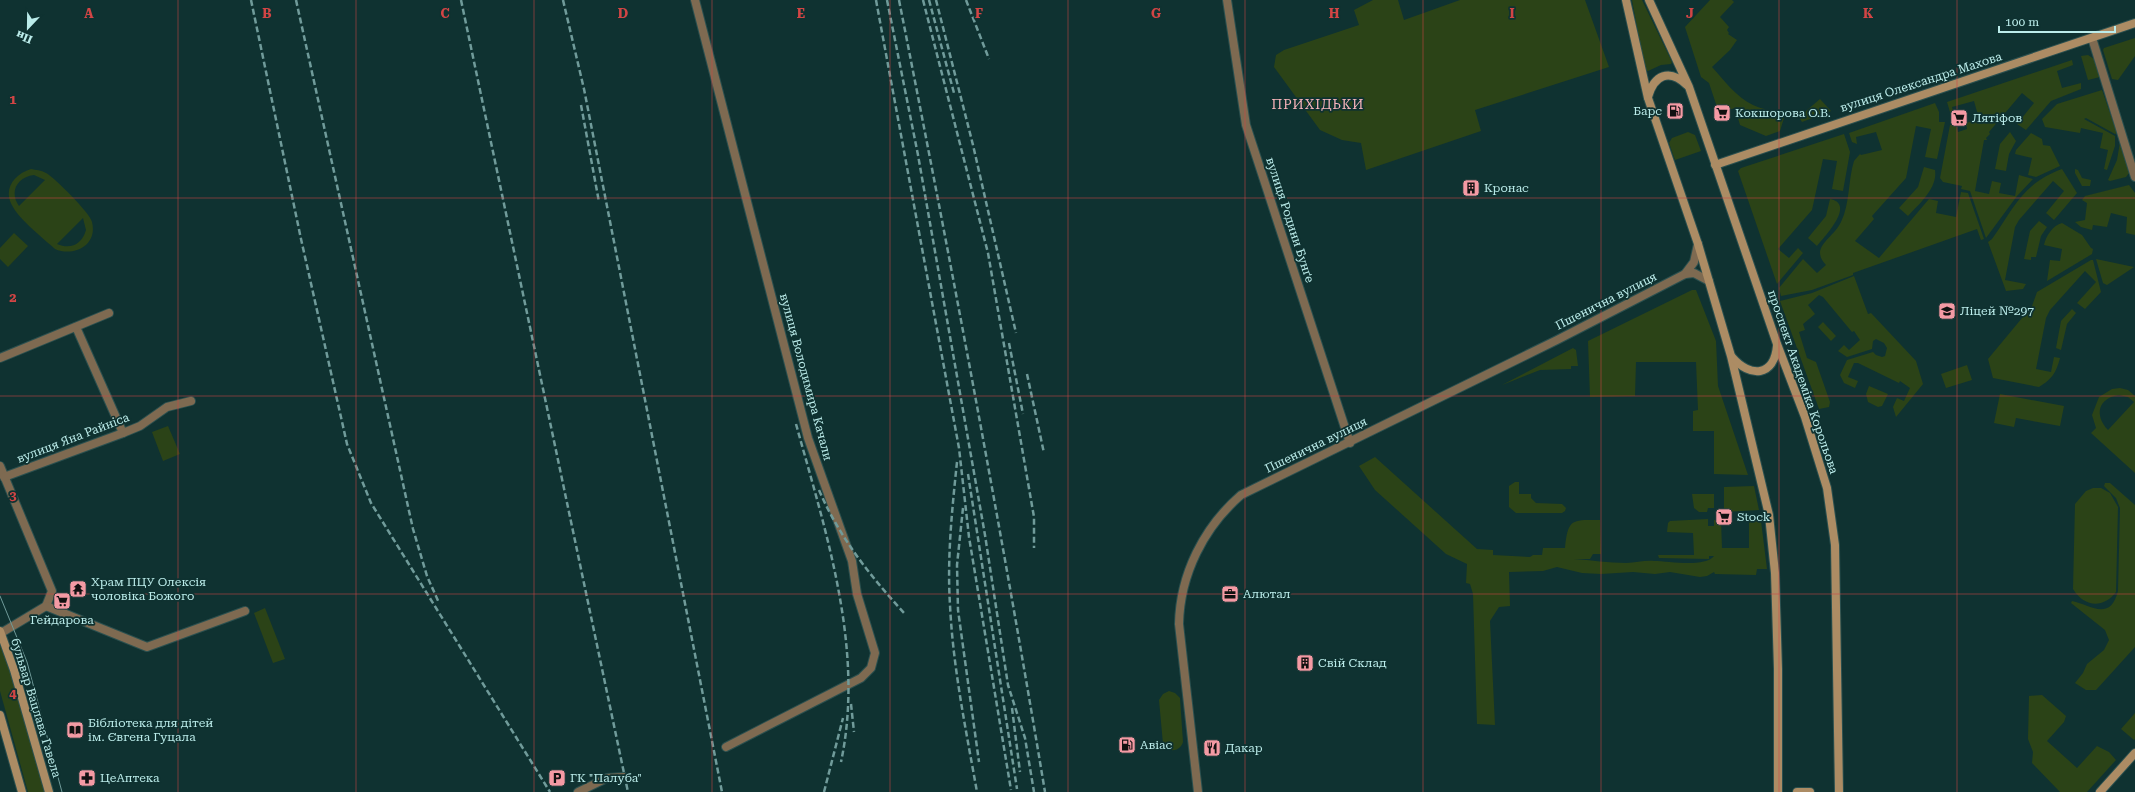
<svg xmlns="http://www.w3.org/2000/svg" width="2135" height="792" font-family="'Roboto Serif',serif">
  <rect width="100%" height="100%" fill="#0f3231"/>
  <g fill="#2b4317" fill-rule="evenodd">
    <path d="M1373,0H1398L1404,20L1460,0H1585L1609,67L1475,110L1481,131L1366,170L1361,143L1342,140L1320,130L1274,67L1276,55L1284,50L1359,25L1354,10Z"/>
    <path d="M1632,0H1642L1672,62L1671,64L1661,65L1648,71L1645,70Z"/>
    <path d="M1710,0H1732L1734,2L1720,17L1729,27L1727,30L1729,33L1728,34L1737,40L1730,50L1712,67C1723,79 1737,98 1753,105C1764,110 1773,110 1784,118L1780,131L1766,136L1740,125L1735,108L1719,113L1709,83L1701,77L1685,27Z"/>
    <path d="M2135,38V56L2118,80L2112,79L2103,50L2104,48Z"/>
    <path d="M2088,55L2094,59L2100,77L2088,80L2081,56Z"/>
    <path d="M2072,60L2073,65L2057,71L2062,88L2081,83V89L2051,101L2026,130L2017,124L2034,103L2022,93L1989,132L1990,134L1986,138L1987,140H1984L1975,191L1989,194L1992,181L2001,183L1999,193L2015,196L2019,175L2033,179L2017,196L1986,238L1970,191L1961,189L1962,186L1943,182L1940,178L1950,125L1955,123L1958,132L1967,129L1966,123L1979,119L1974,101L1952,107L1954,114L1950,112L1947,102Z"/>
    <path d="M2102,90L2117,133L2115,134L2086,118L2084,119L2115,136V146L2107,170L2104,169L2108,150L2100,148L2103,133L2081,128L2080,133L2045,127L2042,119L2057,104Z"/>
    <path d="M1820,99L1831,111L1802,122L1799,117Z"/>
    <path d="M1935,103L1939,112V122H1945L1937,159L1925,157L1931,129L1916,126L1906,178L1872,216L1874,219L1855,241L1879,258L1929,199L1938,201L1936,213L1956,217L1961,192L1968,193L1984,239L1981,240L1977,229L1853,273V275L1812,290L1781,296L1779,288L1803,259L1817,273L1826,265C1809,247 1833,239 1841,222C1850,204 1848,180 1854,161L1860,154L1861,155L1882,150L1876,132L1856,137L1857,144L1852,142L1849,133Z"/>
    <path d="M1688,132L1695,135L1701,151L1675,160L1669,143L1672,138Z"/>
    <path d="M2010,132L2016,141L2009,154L2006,171L1995,169L2000,144Z"/>
    <path d="M2031,133L2042,139L2043,145L2050,146L2060,166L2036,177L2028,175L2032,158L2015,154L2016,150Z"/>
    <path d="M1844,134L1850,152L1843,191L1832,189L1837,161L1823,159L1812,210L1778,249L1789,258L1798,248L1803,253L1777,284L1738,171L1741,168Z"/>
    <path d="M2120,142L2129,173L2126,177L2110,181L2108,180L2117,160Z"/>
    <path d="M1924,167L1935,170C1938,188 1919,204 1908,216L1899,208L1918,187Z"/>
    <path d="M31,169C36,170 41,170 46,173C54,177 91,214 92,222C98,246 73,257 55,249C43,238 20,220 13,207C2,190 14,174 31,169ZM34,175L45,180L19,206C9,192 17,177 34,175ZM83,218L86,230C82,244 71,250 57,244Z"/>
    <path d="M2062,169L2077,193L2054,220L2046,213L2064,191L2053,181L2019,220L2015,227L2005,280L2026,284L2023,289L2006,291L1988,242L1992,239C2015,207 2022,184 2062,169Z"/>
    <path d="M2075,169L2078,170L2082,178L2091,180L2090,186H2082L2075,173Z"/>
    <path d="M2129,185L2135,193V235L2126,233L2127,217L2111,213L2107,227L2093,225L2092,230L2081,227L2075,222L2085,220L2087,203L2082,200L2085,196Z"/>
    <path d="M1830,199C1856,204 1825,236 1817,246L1808,238L1826,216Z"/>
    <path d="M2039,221L2047,227L2041,236L2036,257H2031V260L2024,259L2030,231Z"/>
    <path d="M2062,223L2082,235L2091,248L2093,249L2092,254L2047,281L2050,260L2060,261L2062,249L2044,245C2046,236 2053,225 2062,223Z"/>
    <path d="M14,233L28,246L8,267L0,259V248Z"/>
    <path d="M2096,259L2134,267L2107,285L2103,283Z"/>
    <path d="M2091,260H2093L2101,292L2085,309L2077,303L2096,282L2085,271L2050,310L2046,318L2036,369L2051,372L2054,357L2060,358C2056,373 2052,379 2039,387L1993,378L1988,359L2032,306L2037,292Z"/>
    <path d="M1854,276L1868,314L1871,313L1916,361L1923,384L1896,417L1893,407L1897,398L1904,401L1910,388L1900,381L1899,383L1858,363H1854L1848,377L1858,381L1855,388L1844,383L1840,375L1847,360L1873,352L1876,355L1882,357L1885,356L1887,348L1884,343L1876,339L1873,341L1872,349L1847,357L1838,351L1844,345L1849,350L1860,340L1854,331L1852,332L1823,297L1819,295L1808,305L1815,314L1803,324L1805,330L1799,332L1807,358L1816,362L1830,402L1829,407L1819,409L1780,301L1812,293Z"/>
    <path d="M1692,290H1696L1716,341L1718,386L1748,475L1714,474V431H1693V411L1698,410L1696,362H1636L1635,396L1590,397L1588,341Z"/>
    <path d="M2072,309L2076,313L2067,324L2061,350L2056,348L2061,321Z"/>
    <path d="M1823,322L1836,336L1831,341L1818,327Z"/>
    <path d="M1573,348L1576,350L1578,366H1571V369L1540,370L1502,385Z"/>
    <path d="M1967,365L1972,380L1946,388L1941,374Z"/>
    <path d="M1869,386L1888,394L1882,406L1878,407L1868,402L1866,394Z"/>
    <path d="M2120,388L2128,390L2135,396V473L2091,433L2096,428L2092,415L2099,397L2112,389ZM2119,395L2128,397L2134,402L2108,430C2094,415 2098,398 2119,395Z"/>
    <path d="M2000,394L2064,406L2060,426L2016,418L2014,427L1994,423Z"/>
    <path d="M168,426L180,454L163,461L152,432Z"/>
    <path d="M1375,457L1477,549L1493,550V555L1530,557L1533,555H1542L1543,548H1565C1568,518 1572,520 1600,520L1601,554H1593L1590,559H1574C1591,560 1609,563 1626,563C1636,563 1645,560 1654,561C1669,561 1704,568 1714,556H1709V559L1659,558L1658,555H1694L1693,533L1667,532L1668,523L1670,521L1708,519V526H1714V520H1721L1722,548H1749V523L1751,521H1761L1767,569H1757L1756,575L1715,574L1714,572L1707,576L1700,577L1670,572L1655,574L1633,572L1601,574L1582,573L1557,567L1543,571L1509,572L1510,606L1499,607L1490,621L1495,725L1477,724L1473,594L1470,584L1466,583L1467,564L1446,554L1375,490L1359,466Z"/>
    <path d="M1515,482H1519V494H1531V498L1536,503L1562,504L1566,508L1565,511L1562,513H1516L1509,507V486Z"/>
    <path d="M2105,483H2110L2135,505V647L2096,690H2086L2075,683L2083,673L2087,664L2104,650L2109,640L2105,630L2071,603L2072,601C2091,605 2110,622 2118,591L2120,508L2116,498L2104,486Z"/>
    <path d="M1754,486L1759,510L1724,512V487Z"/>
    <path d="M2093,488H2101L2110,493L2118,507L2116,592C2103,609 2084,607 2073,589L2075,504L2086,491Z"/>
    <path d="M1692,494H1714V508H1708L1707,512H1699L1694,508Z"/>
    <path d="M265,608L285,659L273,663L254,613Z"/>
    <path d="M0,645L11,671L47,792H28L0,691Z"/>
    <path d="M1169,691L1175,693L1180,698L1183,742C1180,752 1168,753 1163,744L1159,700L1163,694Z"/>
    <path d="M2042,695L2066,716L2064,722L2047,741L2077,768L2097,746L2109,752L2116,760L2087,792H2060L2032,763L2033,752L2028,739L2029,696Z"/>
    <path d="M2135,713V739L2134,740L2121,729Z"/>
  </g>
  <g fill="none" stroke-linecap="round" stroke-linejoin="round">
    <defs>
      <g id="street">
        <path d="M695,0L808,438L852,561L857,594L875,653L871,668L861,678L726,747"/>
        <path d="M1227,0L1246,125L1350,443"/>
        <path d="M2092,38L2135,177"/>
        <path d="M1685,274L1694,262L1698,244"/>
        <path d="M76,327L123,433"/>
        <path d="M0,358L109,313"/>
        <path d="M0,466L52,591L46,606"/>
        <path d="M4,477L123,433L140,426L167,407L191,401"/>
        <path d="M1,633L46,606L147,647L245,611"/>
        <path d="M578,792L607,778L624,777"/>
        <path d="M1198,792L1179,624C1180,574 1204,527 1241,495L1557,340L1685,274L1694,273L1709,281"/>
      </g>
      <g id="secondary">
        <path d="M1626,0L1648,98L1698,244L1731,356L1769,515L1775,573L1778,669V792"/>
        <path d="M1649,0L1689,87L1777,344L1805,417L1827,488L1835,545L1839,792"/>
        <path d="M1648,97C1654,75 1669,68 1687,85"/>
        <path d="M1715,165L2135,23"/>
        <path d="M1732,357C1750,378 1774,377 1777,346"/>
        <path d="M0,631L14,670L49,792"/>
        <path d="M0,715L22,792"/>
        <path d="M1797,792H1810"/>
        <path d="M2100,792L2135,753"/>
      </g>
    </defs>
    <use href="#street" stroke="#2b504f" stroke-width="10"/>
    <use href="#secondary" stroke="#2b504f" stroke-width="10"/>
    <use href="#street" stroke="#7e6a51" stroke-width="8"/>
    <use href="#secondary" stroke="#ac8c64" stroke-width="8"/>
    <path stroke="#709b9a" stroke-width="1" d="M0,596L27,662L62,792"/>
    <g stroke="#709b9a" stroke-width="2.5" stroke-dasharray="6 3" stroke-linecap="butt">
      <path d="M251,0L301,239L347,444L371,503L550,792"/>
      <path d="M296,0L413,529L427,576L439,603"/>
      <path d="M461,0L628,792"/>
      <path d="M563,0L584,89L722,792"/>
      <path d="M876,0L959,448L969,537L1011,790"/>
      <path d="M887,0L918,155L985,535L1008,685L1025,738L1034,792"/>
      <path d="M899,0C951,263 1001,527 1045,792"/>
      <path d="M923,0L988,253L1034,517V548"/>
      <path d="M929,0L954,93"/>
      <path d="M936,0L973,145L1016,333"/>
      <path d="M966,0L989,59"/>
      <path d="M581,105L599,202"/>
      <path d="M1009,343L1023,414"/>
      <path d="M1027,374L1044,453"/>
      <path d="M796,424C826,533 865,649 841,762"/>
      <path d="M957,462C952,510 947,558 950,605C953,668 966,730 977,792"/>
      <path d="M968,474L1017,789"/>
      <path d="M819,490C839,537 871,577 905,614"/>
      <path d="M963,508L957,565L958,610L979,762"/>
      <path d="M851,704L854,732"/>
      <path d="M1012,708L1020,772"/>
      <path d="M824,792L843,718"/>
    </g>
  </g>
  <path fill="none" stroke="#d24545" stroke-width="1" stroke-opacity="0.55" d="M178,0V792M356,0V792M534,0V792M712,0V792M890,0V792M1068,0V792M1245,0V792M1423,0V792M1601,0V792M1779,0V792M1957,0V792M0,198H2135M0,396H2135M0,594H2135"/>
  <defs>
    <symbol id="fuel-square" viewBox="-11 -11 22 22"><rect x="-9" y="-9" width="18" height="18" rx="4" fill="#f49aa4" stroke="#0f3231"/><path d="M-5.5-6h7V0h2V4h1.3V-2.5L3-4.5l.8-.8L6-3V5H2.5V1h-1V6h-7ZM-4.2-4.7v3.2H.2V-4.7Z" fill="#111"/></symbol>
    <symbol id="supermarket-square" viewBox="-11 -11 22 22"><rect x="-9" y="-9" width="18" height="18" rx="4" fill="#f49aa4" stroke="#0f3231"/><path d="M-6-5.5h2.5l.6 2H6L4.5 2H-2.5L-4.4-4H-6ZM-1.5 3.2a1.3 1.3 0 1 0 .1 0ZM3 3.2a1.3 1.3 0 1 0 .1 0Z" fill="#111"/></symbol>
    <symbol id="building-square" viewBox="-11 -11 22 22"><rect x="-9" y="-9" width="18" height="18" rx="4" fill="#f49aa4" stroke="#0f3231"/><path d="M-4-6H4V6H1V3H-1V6H-4ZM-2.5-4.3h1.7v1.8h-1.7ZM.8-4.3h1.7v1.8H.8ZM-2.5-1h1.7V.8h-1.7ZM.8-1h1.7V.8H.8Z" fill="#111"/></symbol>
    <symbol id="school-square" viewBox="-11 -11 22 22"><rect x="-9" y="-9" width="18" height="18" rx="4" fill="#f49aa4" stroke="#0f3231"/><path d="M0-5L7-2L0 1L-7-2ZM-4 1L0 2.5L4 1V4Q0 6-4 4Z" fill="#111"/></symbol>
    <symbol id="temple-square" viewBox="-11 -11 22 22"><rect x="-9" y="-9" width="18" height="18" rx="4" fill="#f49aa4" stroke="#0f3231"/><path d="M0-6L5-2H3V0L6.5 2.5H4V6H1.5V3h-3V6H-4V2.5H-6.5L-3 0V-2H-5Z" fill="#111"/></symbol>
    <symbol id="office-square" viewBox="-11 -11 22 22"><rect x="-9" y="-9" width="18" height="18" rx="4" fill="#f49aa4" stroke="#0f3231"/><path d="M-6-3h4V-5.5h4V-3h4V5H-6ZM-1-4.5V-3h2v-1.5ZM-6 0V1H6V0Z" fill="#111"/></symbol>
    <symbol id="library-square" viewBox="-11 -11 22 22"><rect x="-9" y="-9" width="18" height="18" rx="4" fill="#f49aa4" stroke="#0f3231"/><path d="M-6-4Q-3-5.5-.7-3.5V5Q-3 3-6 4ZM6-4Q3-5.5 .7-3.5V5Q3 3 6 4Z" fill="#111"/></symbol>
    <symbol id="restaurant-square" viewBox="-11 -11 22 22"><rect x="-9" y="-9" width="18" height="18" rx="4" fill="#f49aa4" stroke="#0f3231"/><path d="M-5-6h1v4h1v-4h1v4h1v-4h1v5L-1.5 .5V6h-2V.5L-5-1ZM5-6V6H3V1.5H1.5Q1.5-4 5-6Z" fill="#111"/></symbol>
    <symbol id="pharmacy-square" viewBox="-11 -11 22 22"><rect x="-9" y="-9" width="18" height="18" rx="4" fill="#f49aa4" stroke="#0f3231"/><path d="M-2-6h4v4h4v4h-4v4h-4v-4h-4v-4h4Z" fill="#111"/></symbol>
    <symbol id="parking-square" viewBox="-11 -11 22 22"><rect x="-9" y="-9" width="18" height="18" rx="4" fill="#f49aa4" stroke="#0f3231"/><path d="M-3.5-5.5H1a3.5 3.5 0 0 1 0 7H-1V5.5H-3.5ZM-1-3.4V-.6H.8a1.4 1.4 0 0 0 0-2.8Z" fill="#111"/></symbol>
  </defs>
  <g fill-rule="evenodd">
    <use href="#fuel-square" x="1665" y="101" width="20" height="20"/>
    <use href="#supermarket-square" x="1712" y="103" width="20" height="20"/>
    <use href="#supermarket-square" x="1949" y="108" width="20" height="20"/>
    <use href="#building-square" x="1461" y="178" width="20" height="20"/>
    <use href="#school-square" x="1937" y="301" width="20" height="20"/>
    <use href="#supermarket-square" x="1714" y="507" width="20" height="20"/>
    <use href="#temple-square" x="68" y="579" width="20" height="20"/>
    <use href="#office-square" x="1220" y="584" width="20" height="20"/>
    <use href="#supermarket-square" x="52" y="591" width="20" height="20"/>
    <use href="#building-square" x="1295" y="653" width="20" height="20"/>
    <use href="#library-square" x="65" y="720" width="20" height="20"/>
    <use href="#fuel-square" x="1117" y="735" width="20" height="20"/>
    <use href="#restaurant-square" x="1202" y="738" width="20" height="20"/>
    <use href="#pharmacy-square" x="77" y="768" width="20" height="20"/>
    <use href="#parking-square" x="547" y="768" width="20" height="20"/>
  </g>
  <g text-anchor="middle" stroke-width="3.5" stroke-linejoin="round" paint-order="stroke">
    <g font-size="12" fill="#bbecea" stroke="#0f3231">
      <text transform="translate(1921 82) rotate(-18)" y="4">вулиця Олександра Махова</text>
      <text transform="translate(1290 220) rotate(72)" y="4">вулиця Родини Бунґе</text>
      <text transform="translate(1606 301) rotate(-27)" y="4">Пшенична вулиця</text>
      <text transform="translate(806 377) rotate(75)" y="4">вулиця Володимира Качали</text>
      <text transform="translate(1803 382) rotate(71)" y="4">проспект Академіка Корольова</text>
      <text transform="translate(73 438) rotate(-21)" y="4">вулиця Яна Райніса</text>
      <text transform="translate(1316 445) rotate(-26)" y="4">Пшенична вулиця</text>
      <text transform="translate(36 708) rotate(73)" y="4">бульвар Вацлава Гавела</text>
    </g>
    <g font-size="12" fill="#bbecea" stroke="#0f3231" text-anchor="start">
      <text x="1662" y="115" text-anchor="end">Барс</text>
      <text x="1735" y="117">Кокшорова О.В.</text>
      <text x="1972" y="122">Лятіфов</text>
      <text x="1484" y="192">Кронас</text>
      <text x="1960" y="315">Ліцей №297</text>
      <text x="1737" y="521">Stock</text>
      <text x="91" y="586">Храм ПЦУ Олексія<tspan x="91" dy="14">чоловіка Божого</tspan></text>
      <text x="1243" y="598">Алютал</text>
      <text x="62" y="624" text-anchor="middle">Гейдарова</text>
      <text x="1318" y="667">Свій Склад</text>
      <text x="88" y="727">Бібліотека для дітей<tspan x="88" dy="14">ім. Євгена Гуцала</tspan></text>
      <text x="1140" y="749">Авіас</text>
      <text x="1225" y="752">Дакар</text>
      <text x="100" y="782">ЦеАптека</text>
      <text x="570" y="782">ГК "Палуба"</text>
    </g>
    <g font-size="13" letter-spacing="1" fill="#fbb6bc" stroke="#0f3231">
      <text x="1318" y="109">ПРИХІДЬКИ</text>
    </g>
  </g>
  <g font-size="13" text-anchor="middle" font-weight="bold" fill="#d24545" stroke="#0f3231" stroke-width="3.5" stroke-linejoin="round" paint-order="stroke">
    <text x="89" y="18">A</text>
    <text x="267" y="18">B</text>
    <text x="445" y="18">C</text>
    <text x="623" y="18">D</text>
    <text x="801" y="18">E</text>
    <text x="979" y="18">F</text>
    <text x="1156" y="18">G</text>
    <text x="1334" y="18">H</text>
    <text x="1512" y="18">I</text>
    <text x="1690" y="18">J</text>
    <text x="1868" y="18">K</text>
    <text x="13" y="104">1</text>
    <text x="13" y="302">2</text>
    <text x="13" y="500">3</text>
    <text x="13" y="698">4</text>
  </g>
  <g transform="translate(28 28) rotate(202)" stroke="#0f3231" stroke-width="3" paint-order="stroke">
  <path d="M0-3L7 15L0 10L-7 15Z" fill="#bbecea"/>
  <text y="-6" font-size="11" font-weight="bold" text-anchor="middle" fill="#bbecea">Пн</text>
  </g>
  <path d="M1999 26v6h116v-6" fill="none" stroke="#bbecea" stroke-width="2"/>
  <text x="2005" y="26" font-size="12" fill="#bbecea" stroke="#0f3231" stroke-width="3" paint-order="stroke">100 m</text>
</svg>
